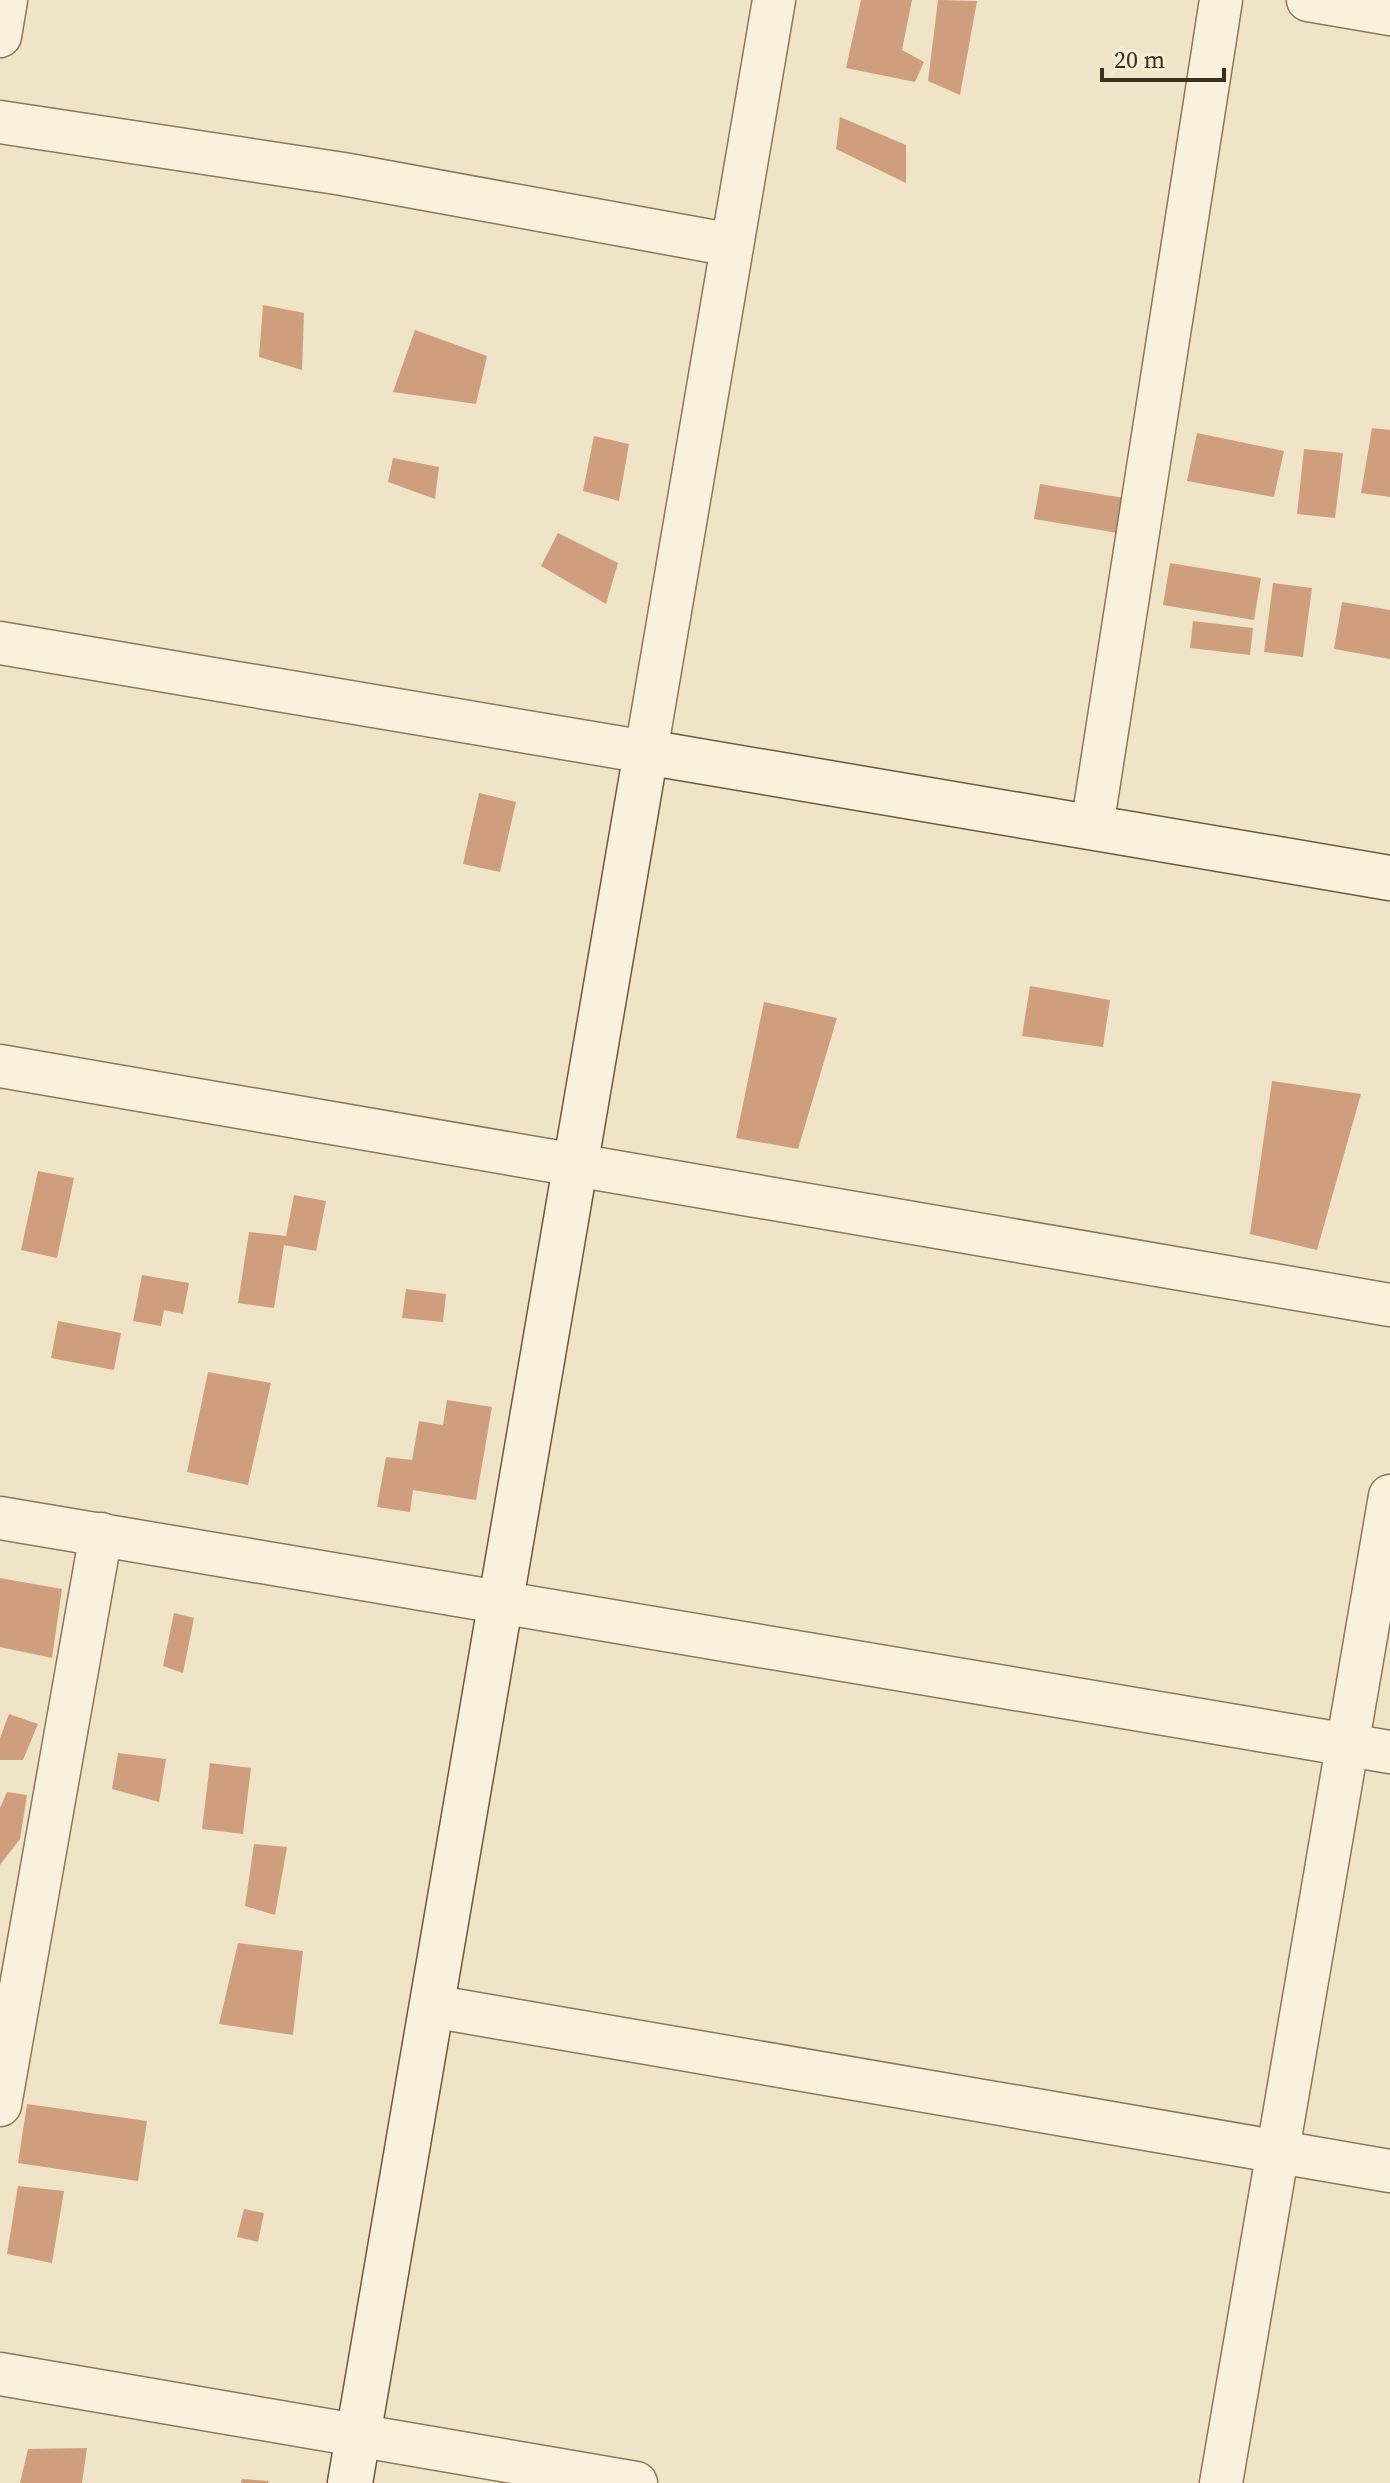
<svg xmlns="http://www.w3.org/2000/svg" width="1390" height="2483" font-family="'Source Serif 4',serif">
  <rect width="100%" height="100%" fill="#f0e4c8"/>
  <g fill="#cf9f7d">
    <path d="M861,0H912L902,50L924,62L915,82L846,68Z"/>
    <path d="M938,0L977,1L960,95L928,81Z"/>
    <path d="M840,117L906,145V183L836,149Z"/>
    <path d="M263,305L304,313L302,370L259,357Z"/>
    <path d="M415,330L487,356L476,404L393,392Z"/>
    <path d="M1372,428L1390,430V497L1361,493Z"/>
    <path d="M1197,433L1284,451L1274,497L1187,481Z"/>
    <path d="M594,436L629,444L619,501L583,491Z"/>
    <path d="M1304,449L1343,453L1335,518L1297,514Z"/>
    <path d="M393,458L439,467L435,499L388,482Z"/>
    <path d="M1040,484L1130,499L1124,534L1034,519Z"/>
    <path d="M558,533L618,563L606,604L541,566Z"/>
    <path d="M1170,563L1261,578L1254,620L1163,605Z"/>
    <path d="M1273,583L1312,588L1303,657L1264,652Z"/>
    <path d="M1342,602L1390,610V659L1334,649Z"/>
    <path d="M1193,621L1253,628L1250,655L1190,648Z"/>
    <path d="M479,793L516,802L500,872L463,864Z"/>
    <path d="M1030,986L1110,1000L1103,1047L1022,1036Z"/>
    <path d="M764,1002L837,1018L798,1149L736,1138Z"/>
    <path d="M1272,1081L1361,1094L1317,1250L1250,1234Z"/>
    <path d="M38,1171L74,1178L57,1258L21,1250Z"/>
    <path d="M294,1195L326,1201L316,1251L284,1245L274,1308L238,1303L249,1232L286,1236Z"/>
    <path d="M142,1275L189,1283L183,1314L164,1310L161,1326L133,1321Z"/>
    <path d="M406,1289L446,1294L443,1322L402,1318Z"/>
    <path d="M58,1321L121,1333L114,1370L51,1358Z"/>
    <path d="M208,1372L271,1383L248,1485L187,1472Z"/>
    <path d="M447,1400L492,1407L476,1500L413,1490L410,1512L377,1507L386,1457L412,1460L419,1421L443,1425Z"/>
    <path d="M0,1578L62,1589L52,1658L0,1647Z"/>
    <path d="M174,1613L194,1618L183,1673L163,1666Z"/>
    <path d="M9,1714L38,1724L23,1760H0V1738Z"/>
    <path d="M118,1753L166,1759L159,1802L112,1789Z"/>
    <path d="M210,1763L251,1768L243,1834L202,1829Z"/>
    <path d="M7,1792L27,1795L20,1839L0,1865V1808Z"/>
    <path d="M254,1844L287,1847L275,1915L245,1906Z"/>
    <path d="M238,1943L303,1951L293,2035L219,2024Z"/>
    <path d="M27,2104L147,2121L138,2181L18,2163Z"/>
    <path d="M18,2186L64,2191L52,2263L7,2254Z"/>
    <path d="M244,2209L264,2213L258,2242L237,2237Z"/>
    <path d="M87,2448L82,2483H20L28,2449Z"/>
    <path d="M242,2479L269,2481L268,2483H241Z"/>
  </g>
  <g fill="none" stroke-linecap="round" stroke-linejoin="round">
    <defs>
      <g id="street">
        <path d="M1308,0L1390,14"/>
        <path d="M0,36L6,0"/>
        <path d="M0,122L343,174L732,245"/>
        <path d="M0,643L646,752L774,0"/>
        <path d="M1092,827L1221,0"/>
        <path d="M0,1066L1390,1305"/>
        <path d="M0,1518L1390,1752"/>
        <path d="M431,2006L1390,2171"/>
        <path d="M0,2105L101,1534"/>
        <path d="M0,2374L636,2483"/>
        <path d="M1221,2483L1390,1496"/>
      </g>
      <path id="secondary" d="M350,2483L646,752L1390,878"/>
    </defs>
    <use href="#street" stroke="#8d765c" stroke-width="45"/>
    <use href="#secondary" stroke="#6f573f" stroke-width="47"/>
    <use href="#street" stroke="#faf1dc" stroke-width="42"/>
    <use href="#secondary" stroke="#faf1dc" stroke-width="44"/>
  </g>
  <path d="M1102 68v12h122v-12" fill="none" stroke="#3d2e20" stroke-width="4"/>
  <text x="1114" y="68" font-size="24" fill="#3d2e20" stroke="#f7eed8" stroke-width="6" paint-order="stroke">20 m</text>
</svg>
